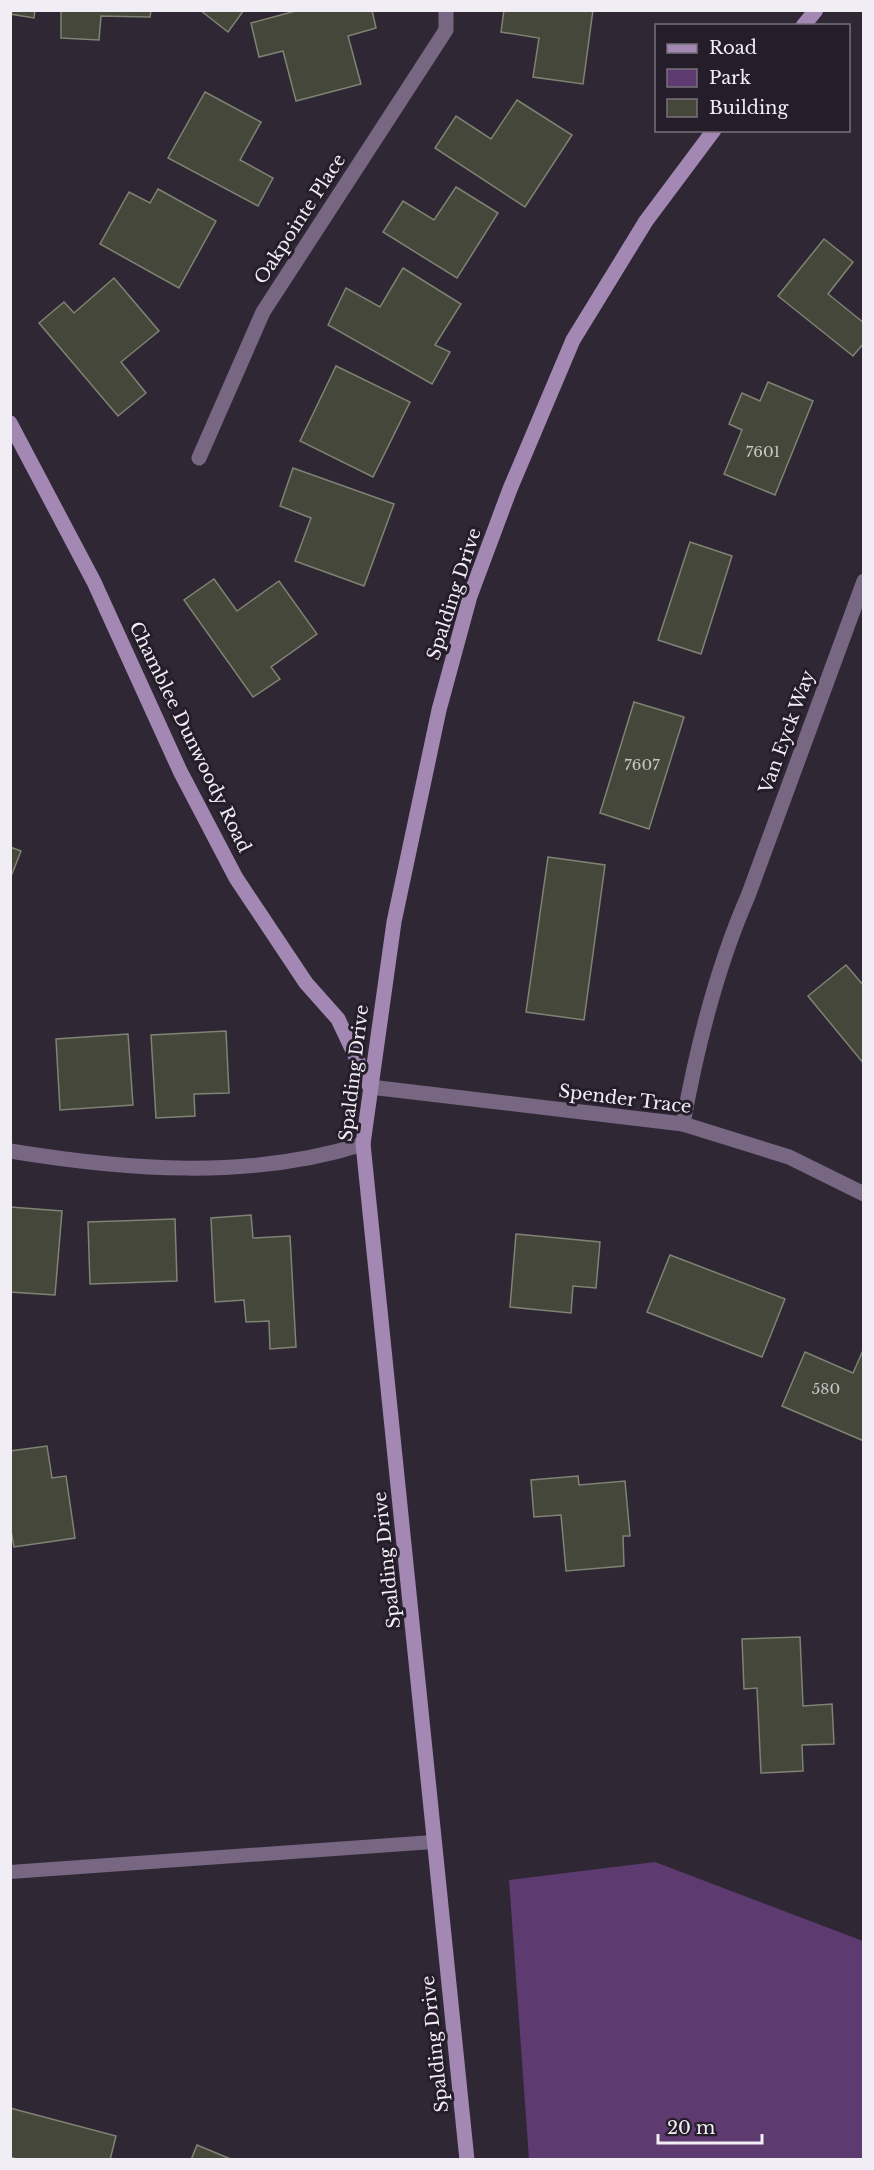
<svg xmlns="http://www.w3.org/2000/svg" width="874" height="2170" font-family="'Libre Baskerville',serif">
  <rect width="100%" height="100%" fill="#2f2834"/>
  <path fill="#5d3a70" d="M655,1862L863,1941V2159H529L509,1880Z"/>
  <g fill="#444739" stroke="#7f8373" stroke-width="1.5">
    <path d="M10,10H35L34,18L10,14Z"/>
    <path d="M61,10H151L150,17L101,16L99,40L61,38Z"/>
    <path d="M200,10H244L228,32Z"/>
    <path d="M299,10H372L376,28L348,36L361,84L296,101L283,51L259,57L251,23Z"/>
    <path d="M504,10H593L583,84L533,77L539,38L501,32Z"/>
    <path d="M205,92L261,122L240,160L273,178L258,206L168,158Z"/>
    <path d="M517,100L572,135L525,207L435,148L456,116L491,139Z"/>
    <path d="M456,187L498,213L457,278L383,232L403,201L434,220Z"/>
    <path d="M158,189L216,221L179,288L100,244L129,192L150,203Z"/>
    <path d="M824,239L853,262L828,294L864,323V343L853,356L778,296Z"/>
    <path d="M403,268L461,304L435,345L450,352L432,384L328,325L346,288L380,307Z"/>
    <path d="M114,278L159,331L121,362L146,393L118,416L39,323L64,302L74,313Z"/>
    <path d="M336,366L410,402L373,477L300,441Z"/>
    <path d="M768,382L813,401L775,495L724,474L742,430L729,424L742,393L760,401Z"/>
    <path d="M293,468L394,504L364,586L295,561L311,518L280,506Z"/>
    <path d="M690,542L732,556L701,654L658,640Z"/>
    <path d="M214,579L237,611L279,581L317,634L271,667L280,679L253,697L184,600Z"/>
    <path d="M634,702L684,717L649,829L600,813Z"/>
    <path d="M10,847L21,851L12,874H10Z"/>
    <path d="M548,857L605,865L584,1020L526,1012Z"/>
    <path d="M846,965L864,986V1064L808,996Z"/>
    <path d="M226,1031L229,1093L194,1094L195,1116L156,1118L151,1035Z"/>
    <path d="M128,1034L133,1105L60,1110L56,1039Z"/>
    <path d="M10,1207L62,1211L55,1295L10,1292Z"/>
    <path d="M251,1215L253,1238L290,1236L296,1347L270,1349L269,1321L246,1322L244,1300L215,1302L211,1218Z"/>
    <path d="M175,1219L177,1281L90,1284L88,1222Z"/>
    <path d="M516,1234L600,1242L596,1288L573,1286L571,1313L510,1307Z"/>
    <path d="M670,1255L785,1299L762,1357L647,1312Z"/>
    <path d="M864,1348V1441L782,1406L805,1352L853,1373Z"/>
    <path d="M47,1446L52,1478L66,1476L75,1538L14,1547L10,1525V1451Z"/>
    <path d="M578,1476L579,1485L625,1481L630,1536H623L624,1566L566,1571L561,1515L534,1517L531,1480Z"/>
    <path d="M800,1637L803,1706L832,1704L834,1744L802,1745L803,1771L761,1773L757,1688L744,1689L742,1639Z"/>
    <path d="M10,2108L116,2136L110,2160H20L10,2157Z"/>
    <path d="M197,2145L233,2160H191Z"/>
  </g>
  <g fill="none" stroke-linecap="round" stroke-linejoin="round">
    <path stroke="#786782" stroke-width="14" d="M10,1872L433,1842"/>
    <g stroke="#786782" stroke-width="15">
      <path d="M199,458L263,312L446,30V10"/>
      <path d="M370,1087L683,1124L789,1157L864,1194"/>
      <path d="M683,1124C697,1046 716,969 748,896L864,581"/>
      <path d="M10,1151C126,1170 250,1180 363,1144"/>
    </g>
    <g stroke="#a388b4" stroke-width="15">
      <path d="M803,26L816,10"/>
      <path d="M10,423L94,582L180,771L236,878L306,983L338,1019L370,1087"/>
      <path d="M467,2160L363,1144L394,922L439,710L470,596L510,489L573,340L646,221L714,130"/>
    </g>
  </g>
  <g text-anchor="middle" stroke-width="6" stroke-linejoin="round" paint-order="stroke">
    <g font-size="15" fill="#c6c4c5">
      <text x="763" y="457">7601</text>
      <text x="642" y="770">7607</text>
      <text x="826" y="1394">580</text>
    </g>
    <g font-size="18" fill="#f1edf4" stroke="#251e2a">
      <text transform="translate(300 219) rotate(-57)" y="6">Oakpointe Place</text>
      <text transform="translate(454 594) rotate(-72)" y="6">Spalding Drive</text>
      <text transform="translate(787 732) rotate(-70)" y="6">Van Eyck Way</text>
      <text transform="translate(190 737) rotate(64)" y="6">Chamblee Dunwoody Road</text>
      <text transform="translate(354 1073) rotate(-83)" y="6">Spalding Drive</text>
      <text transform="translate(625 1099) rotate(7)" y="6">Spender Trace</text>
      <text transform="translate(387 1560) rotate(-96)" y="6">Spalding Drive</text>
      <text transform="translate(435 2044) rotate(-96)" y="6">Spalding Drive</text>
    </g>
  </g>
  <rect width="874" height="2170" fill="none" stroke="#f1edf4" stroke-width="24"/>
  <rect x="655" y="24" width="195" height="108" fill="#251e2a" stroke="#77717b" stroke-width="1.5"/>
  <rect x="667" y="44" width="30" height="9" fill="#a388b4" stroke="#77717b" stroke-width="1.5"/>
  <text x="709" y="54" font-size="18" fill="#f1edf4">Road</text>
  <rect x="667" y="69" width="30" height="18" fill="#5d3a70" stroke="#77717b" stroke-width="1.5"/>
  <text x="709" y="84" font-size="18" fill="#f1edf4">Park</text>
  <rect x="667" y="99" width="30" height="18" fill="#444739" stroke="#77717b" stroke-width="1.5"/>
  <text x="709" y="114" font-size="18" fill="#f1edf4">Building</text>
  <path d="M658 2134v9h104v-9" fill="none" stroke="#f1edf4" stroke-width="3"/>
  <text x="667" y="2134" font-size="18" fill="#f1edf4" stroke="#251e2a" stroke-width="4.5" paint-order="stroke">20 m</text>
</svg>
